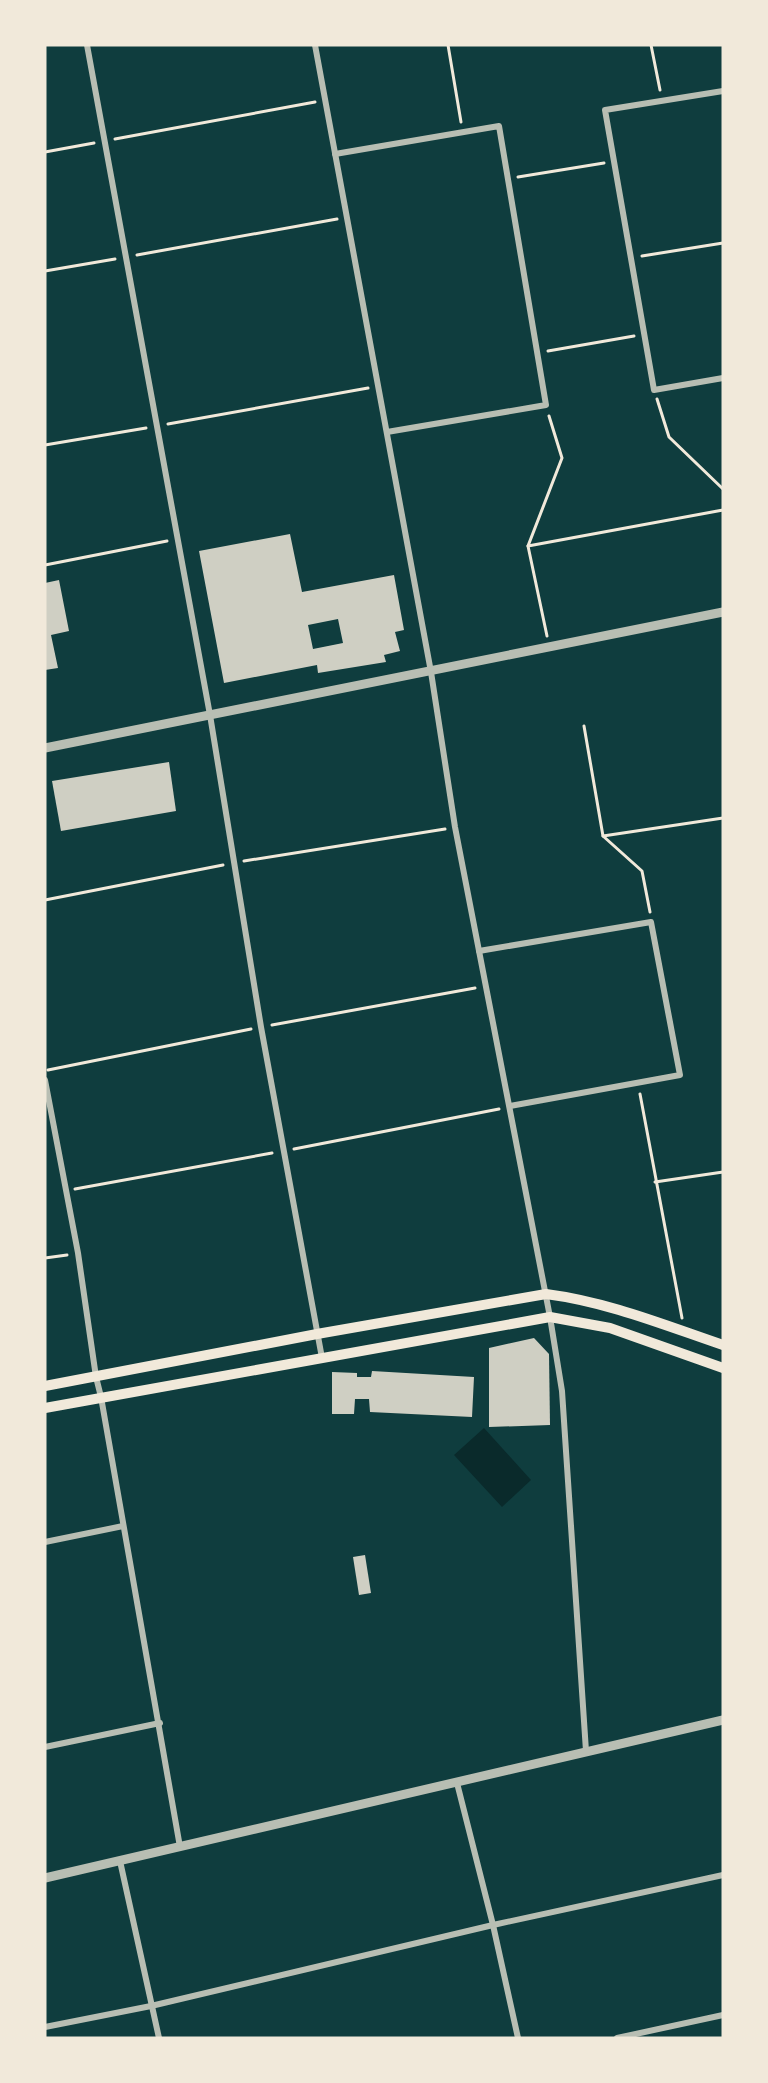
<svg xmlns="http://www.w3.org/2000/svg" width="768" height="2083" font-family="'DejaVu Sans',sans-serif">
  <rect width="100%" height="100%" fill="#0f3d3e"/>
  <path fill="#0a2a2b" d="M484,1428L531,1480L502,1507L454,1455Z"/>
  <g fill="#cfcfc3" fill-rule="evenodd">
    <path d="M290,534L302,592L394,575L404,630L395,632L400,651L384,655L386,662L318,673L317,665L224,683L199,551ZM338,619L343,643L313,649L308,625Z"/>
    <path d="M59,580L69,631L51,635L58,668L45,670V583Z"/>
    <path d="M169,762L176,811L61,831L52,781Z"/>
    <path d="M534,1338L549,1354L550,1425L489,1427V1348Z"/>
    <path d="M372,1371L474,1377L472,1417L370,1412L369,1399H355L354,1414H332V1372L357,1373V1377H371Z"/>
    <path d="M365,1555L371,1593L359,1595L353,1557Z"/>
  </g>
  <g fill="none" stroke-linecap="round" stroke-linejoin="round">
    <g stroke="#f1e9da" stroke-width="3">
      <path d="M448,45L461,122"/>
      <path d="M651,45L660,90"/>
      <path d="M115,139L315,102"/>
      <path d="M45,152L94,143"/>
      <path d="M518,177L604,163"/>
      <path d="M137,255L337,219"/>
      <path d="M642,256L723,243"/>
      <path d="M45,271L115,259"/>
      <path d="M548,351L634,336"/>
      <path d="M657,399L669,437L723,489"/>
      <path d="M168,424L368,388"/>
      <path d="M45,445L146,428"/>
      <path d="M528,546L723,510"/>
      <path d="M45,565L167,541"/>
      <path d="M547,636L528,546L562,458L549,416"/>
      <path d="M584,726L603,836L642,871L650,912"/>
      <path d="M603,836L723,818"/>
      <path d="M244,861L445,829"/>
      <path d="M45,900L223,865"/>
      <path d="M272,1025L475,988"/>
      <path d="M48,1070L251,1029"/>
      <path d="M640,1094L682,1318"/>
      <path d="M294,1149L499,1109"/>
      <path d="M655,1182L723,1172"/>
      <path d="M75,1189L272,1153"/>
      <path d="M45,1258L67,1255"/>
    </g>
    <g stroke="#b8beb3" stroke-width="6">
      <path d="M87,45L210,715L261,1027L322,1358"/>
      <path d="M315,45L431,672L455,827L550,1317L562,1391L586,1751"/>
      <path d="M723,91L605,110L654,390L723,378"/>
      <path d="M335,154L499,126L546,405L387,432"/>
      <path d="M479,951L651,922L680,1075L510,1106"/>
      <path d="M45,1080L78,1253L96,1377L101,1397L180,1847"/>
      <path d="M45,1542L123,1526"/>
      <path d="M45,1747L160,1723"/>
      <path d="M457,1783L493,1925L518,2038"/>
      <path d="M120,1861L159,2038"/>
      <path d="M45,2027L151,2006L493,1925L723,1875"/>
      <path d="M617,2038L723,2015"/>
    </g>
    <g stroke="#b8beb3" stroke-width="9">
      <path d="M45,748L723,612"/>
      <path d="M45,1878L723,1720"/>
    </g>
    <g stroke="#f1e9da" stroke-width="10">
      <path d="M45,1386L317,1334L546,1294C608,1302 664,1325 723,1345"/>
      <path d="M45,1408L550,1317L610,1328L723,1368"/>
    </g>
  </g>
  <rect width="768" height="2083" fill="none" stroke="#f1e9da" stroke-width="93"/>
</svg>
